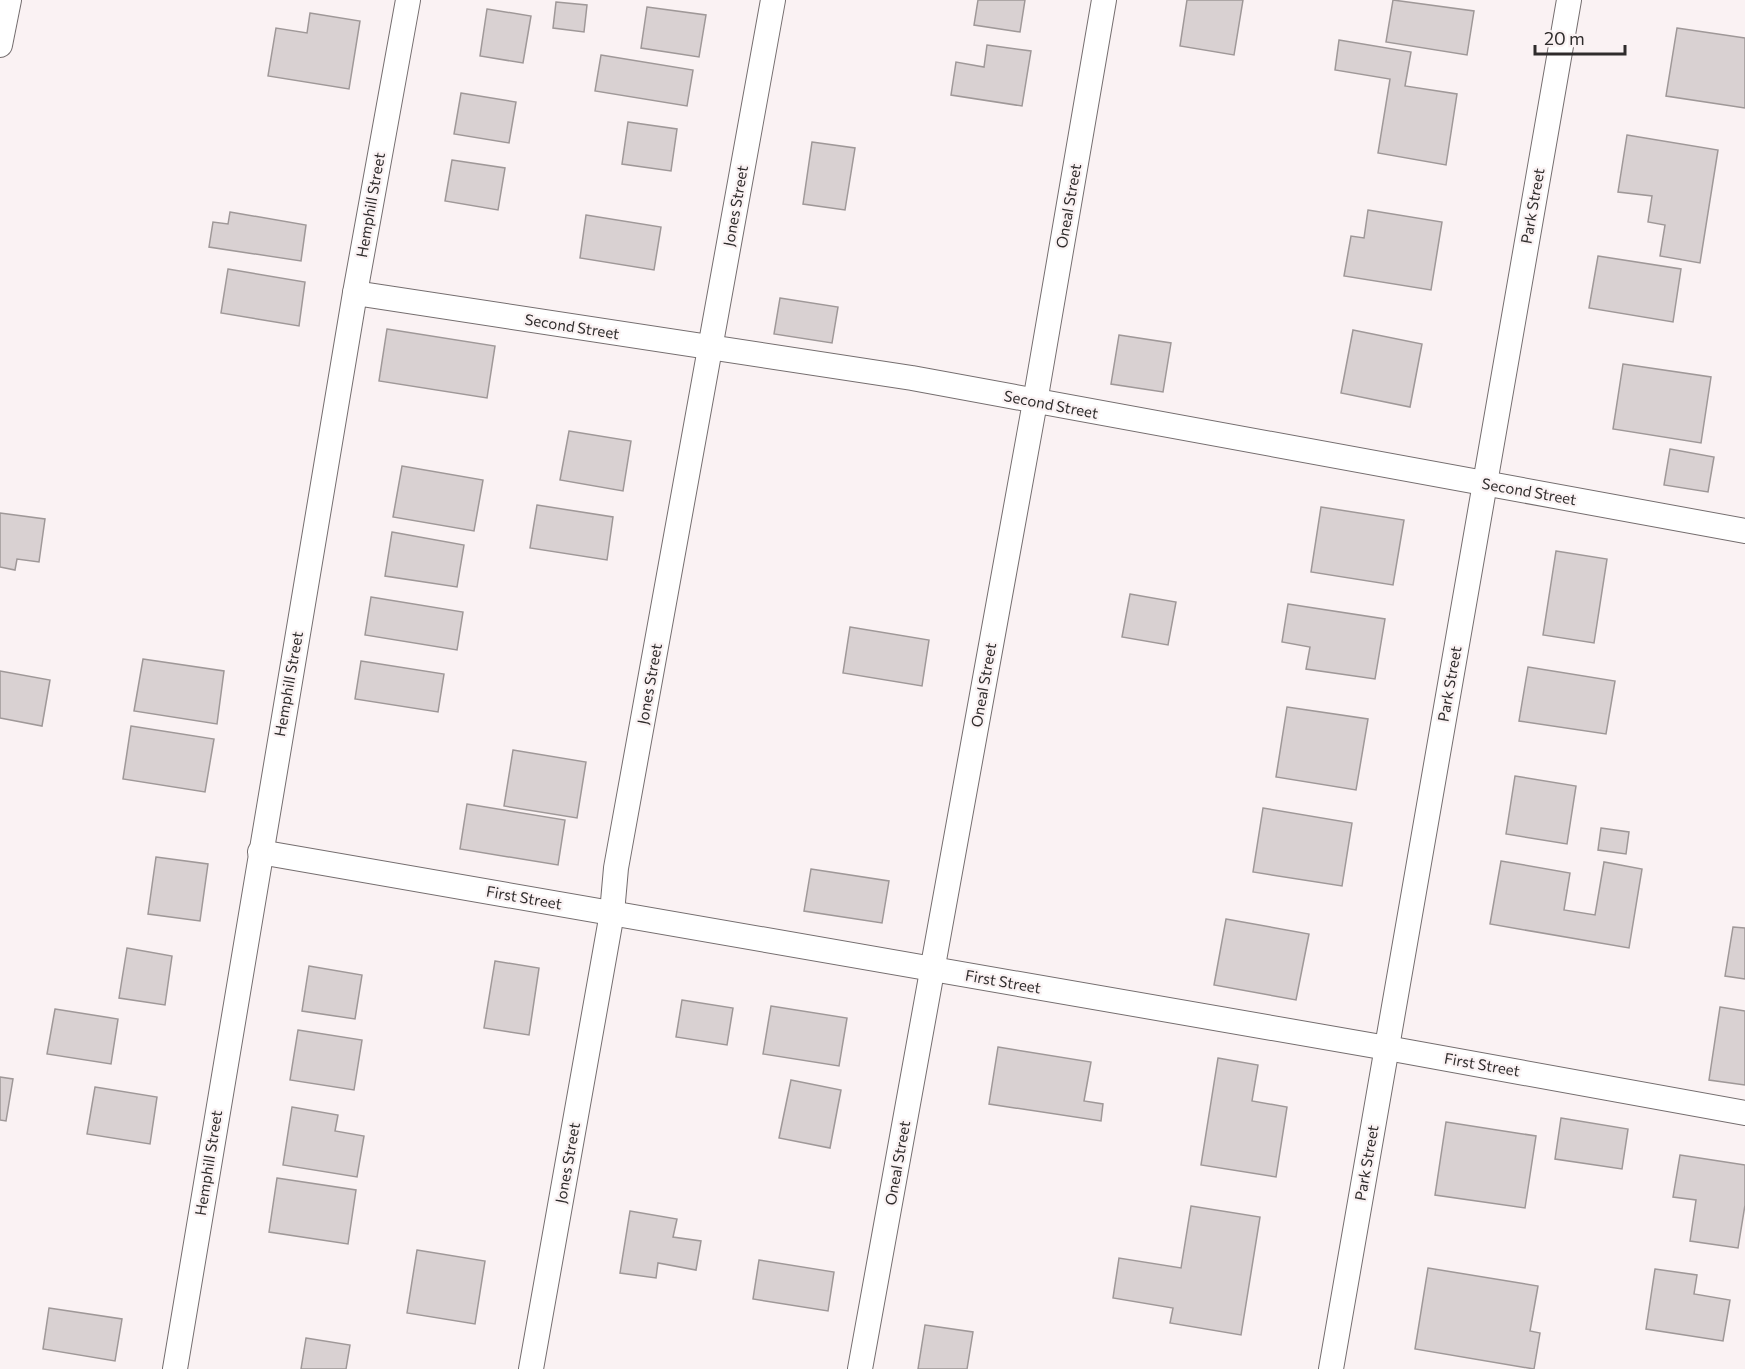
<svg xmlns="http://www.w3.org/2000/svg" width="1745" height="1369" font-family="Commissioner,sans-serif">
  <rect width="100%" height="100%" fill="#faf2f3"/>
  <g fill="#d9d1d2" stroke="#9f9898" stroke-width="1.5">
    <path d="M978,0H1025L1020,32L974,25Z"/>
    <path d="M1187,0H1243L1234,55L1180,46Z"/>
    <path d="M1393,0L1474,11L1467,55L1386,42Z"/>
    <path d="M556,2L587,5L584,32L553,28Z"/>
    <path d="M647,7L706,15L699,57L641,48Z"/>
    <path d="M487,9L531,16L523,63L480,56Z"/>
    <path d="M310,13L360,21L349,89L268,76L276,28L307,33Z"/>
    <path d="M1677,28L1745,38V108L1666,96Z"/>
    <path d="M1339,40L1411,52L1405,86L1457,94L1446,165L1378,153L1390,79L1335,70Z"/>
    <path d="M987,45L1031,51L1022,106L951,95L956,62L984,67Z"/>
    <path d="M601,55L693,70L687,106L595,91Z"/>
    <path d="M461,93L516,102L509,143L454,134Z"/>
    <path d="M628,122L677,129L671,171L622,164Z"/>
    <path d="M1627,135L1718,150L1700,263L1660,256L1665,225L1648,222L1652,196L1618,192Z"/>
    <path d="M812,142L855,148L845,210L803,204Z"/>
    <path d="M452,160L505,168L498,210L445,201Z"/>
    <path d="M1368,210L1442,222L1431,290L1344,276L1351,236L1364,238Z"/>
    <path d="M230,212L306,225L301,261L209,247L213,222L228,224Z"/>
    <path d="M586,215L661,227L654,270L580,258Z"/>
    <path d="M1598,256L1681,269L1673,322L1589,308Z"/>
    <path d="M228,269L305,282L299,326L221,313Z"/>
    <path d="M780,298L838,307L832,343L774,334Z"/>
    <path d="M387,329L495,346L487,398L379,381Z"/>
    <path d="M1353,330L1422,344L1410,407L1341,393Z"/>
    <path d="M1119,335L1171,343L1163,392L1111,384Z"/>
    <path d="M1623,364L1711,377L1701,443L1613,429Z"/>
    <path d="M569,431L631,441L623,491L560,480Z"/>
    <path d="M1670,449L1714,457L1708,492L1664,485Z"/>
    <path d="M402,466L483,480L474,531L393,517Z"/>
    <path d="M537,505L613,517L607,560L530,548Z"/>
    <path d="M1321,507L1404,520L1393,585L1311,572Z"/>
    <path d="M0,513L45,519L39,562L17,559L15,570L0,567Z"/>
    <path d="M392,532L464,545L457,587L385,576Z"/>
    <path d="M1556,551L1607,559L1594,643L1543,635Z"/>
    <path d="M1130,594L1176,602L1168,645L1122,637Z"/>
    <path d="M371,597L463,612L457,650L365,635Z"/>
    <path d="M1288,604L1385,619L1375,679L1306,669L1310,647L1282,642Z"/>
    <path d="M850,627L929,640L922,686L843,673Z"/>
    <path d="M143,659L224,671L217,724L134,711Z"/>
    <path d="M361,661L444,674L438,712L355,699Z"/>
    <path d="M1528,667L1615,681L1606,734L1519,721Z"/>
    <path d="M0,671L50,680L42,726L0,718Z"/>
    <path d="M1287,707L1368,719L1356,790L1276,777Z"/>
    <path d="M131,726L214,739L205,792L123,779Z"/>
    <path d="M513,750L586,762L577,818L504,806Z"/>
    <path d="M1515,776L1576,786L1567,844L1506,834Z"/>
    <path d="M467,804L565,820L558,865L460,849Z"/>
    <path d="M1263,808L1352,823L1342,886L1253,872Z"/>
    <path d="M1601,828L1629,832L1626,854L1598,850Z"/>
    <path d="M156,857L208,864L200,921L148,914Z"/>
    <path d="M1501,861L1570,873L1564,910L1595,915L1604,862L1642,869L1629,948L1490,924Z"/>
    <path d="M811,869L889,881L882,923L804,911Z"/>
    <path d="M1226,919L1309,934L1296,1000L1214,985Z"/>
    <path d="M1733,927L1745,928V979L1725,976Z"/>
    <path d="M127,948L172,956L165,1005L119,998Z"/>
    <path d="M495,961L539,968L529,1035L484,1028Z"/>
    <path d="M309,966L362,975L355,1019L302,1011Z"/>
    <path d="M682,1000L733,1008L727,1045L676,1037Z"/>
    <path d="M771,1006L847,1018L839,1066L763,1054Z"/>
    <path d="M1720,1007L1745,1011V1085L1709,1080Z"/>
    <path d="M55,1009L118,1019L111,1064L47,1054Z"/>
    <path d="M298,1030L362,1040L354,1090L290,1080Z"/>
    <path d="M998,1047L1091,1062L1084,1101L1103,1104L1101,1121L989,1104Z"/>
    <path d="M1218,1058L1258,1065L1252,1101L1287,1107L1276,1177L1201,1165Z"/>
    <path d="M0,1077L13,1079L6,1121L0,1120Z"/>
    <path d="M791,1080L841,1090L830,1148L779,1138Z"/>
    <path d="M95,1087L157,1097L150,1144L87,1134Z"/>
    <path d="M292,1107L338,1115L335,1131L364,1136L357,1177L283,1165Z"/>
    <path d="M1561,1118L1628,1129L1622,1169L1555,1159Z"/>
    <path d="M1446,1122L1536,1136L1525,1208L1435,1195Z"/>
    <path d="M1680,1155L1745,1165V1205L1738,1248L1690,1241L1696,1200L1673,1197Z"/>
    <path d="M277,1178L356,1190L348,1244L269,1232Z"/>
    <path d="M1191,1206L1260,1217L1241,1335L1170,1323L1173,1308L1113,1298L1119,1258L1181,1268Z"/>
    <path d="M630,1211L677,1219L673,1237L701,1241L696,1270L658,1263L656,1278L620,1273Z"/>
    <path d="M417,1250L485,1261L475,1324L407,1313Z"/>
    <path d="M759,1260L834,1272L828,1311L753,1299Z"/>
    <path d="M1428,1268L1538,1286L1530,1331L1540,1333L1534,1369L1415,1349Z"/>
    <path d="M1655,1269L1697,1275L1694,1294L1730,1300L1723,1341L1646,1329Z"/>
    <path d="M49,1308L122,1319L115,1361L43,1349Z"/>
    <path d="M925,1325L973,1332L967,1369H918Z"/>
    <path d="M306,1338L350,1345L346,1369H301Z"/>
  </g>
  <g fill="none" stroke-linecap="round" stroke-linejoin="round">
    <defs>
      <g id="street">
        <path d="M0,45L9,0"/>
        <path d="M355,293L912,378L1745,531"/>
        <path d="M260,852L1387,1048L1745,1113"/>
        <path d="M175,1369L355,293L408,0"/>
        <path d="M531,1369L612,913L616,868L773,0"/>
        <path d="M860,1369L1035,402L1104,0"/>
        <path d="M1331,1369L1569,0"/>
      </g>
    </defs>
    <use href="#street" stroke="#756e6f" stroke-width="26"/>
    <use href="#street" stroke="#fff" stroke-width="24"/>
  </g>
  <g text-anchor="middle" stroke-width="4.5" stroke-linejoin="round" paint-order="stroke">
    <g font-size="15" fill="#2f2c2c" stroke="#faf2f3">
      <text transform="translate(371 205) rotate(-80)" y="5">Hemphill Street</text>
      <text transform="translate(736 206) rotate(-80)" y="5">Jones Street</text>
      <text transform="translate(1069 206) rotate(-80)" y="5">Oneal Street</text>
      <text transform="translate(1533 206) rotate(-80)" y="5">Park Street</text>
      <text transform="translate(572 327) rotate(9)" y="5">Second Street</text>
      <text transform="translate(1051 405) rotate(11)" y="5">Second Street</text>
      <text transform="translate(1529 492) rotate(10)" y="5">Second Street</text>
      <text transform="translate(289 684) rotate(-80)" y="5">Hemphill Street</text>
      <text transform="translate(650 684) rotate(-80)" y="5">Jones Street</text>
      <text transform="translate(1450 684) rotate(-80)" y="5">Park Street</text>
      <text transform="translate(984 685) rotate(-80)" y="5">Oneal Street</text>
      <text transform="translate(524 898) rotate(10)" y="5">First Street</text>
      <text transform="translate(1003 982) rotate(10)" y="5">First Street</text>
      <text transform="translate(1482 1065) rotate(10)" y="5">First Street</text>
      <text transform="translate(209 1163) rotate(-81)" y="5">Hemphill Street</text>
      <text transform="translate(568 1163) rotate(-80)" y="5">Jones Street</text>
      <text transform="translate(898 1163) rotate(-80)" y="5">Oneal Street</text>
      <text transform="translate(1367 1163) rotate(-80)" y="5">Park Street</text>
    </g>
  </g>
  <path d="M1535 45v9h90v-9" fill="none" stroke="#2f2c2c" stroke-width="3"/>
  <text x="1544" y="45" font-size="18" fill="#2f2c2c" stroke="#faf2f3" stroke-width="4.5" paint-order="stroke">20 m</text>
</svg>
